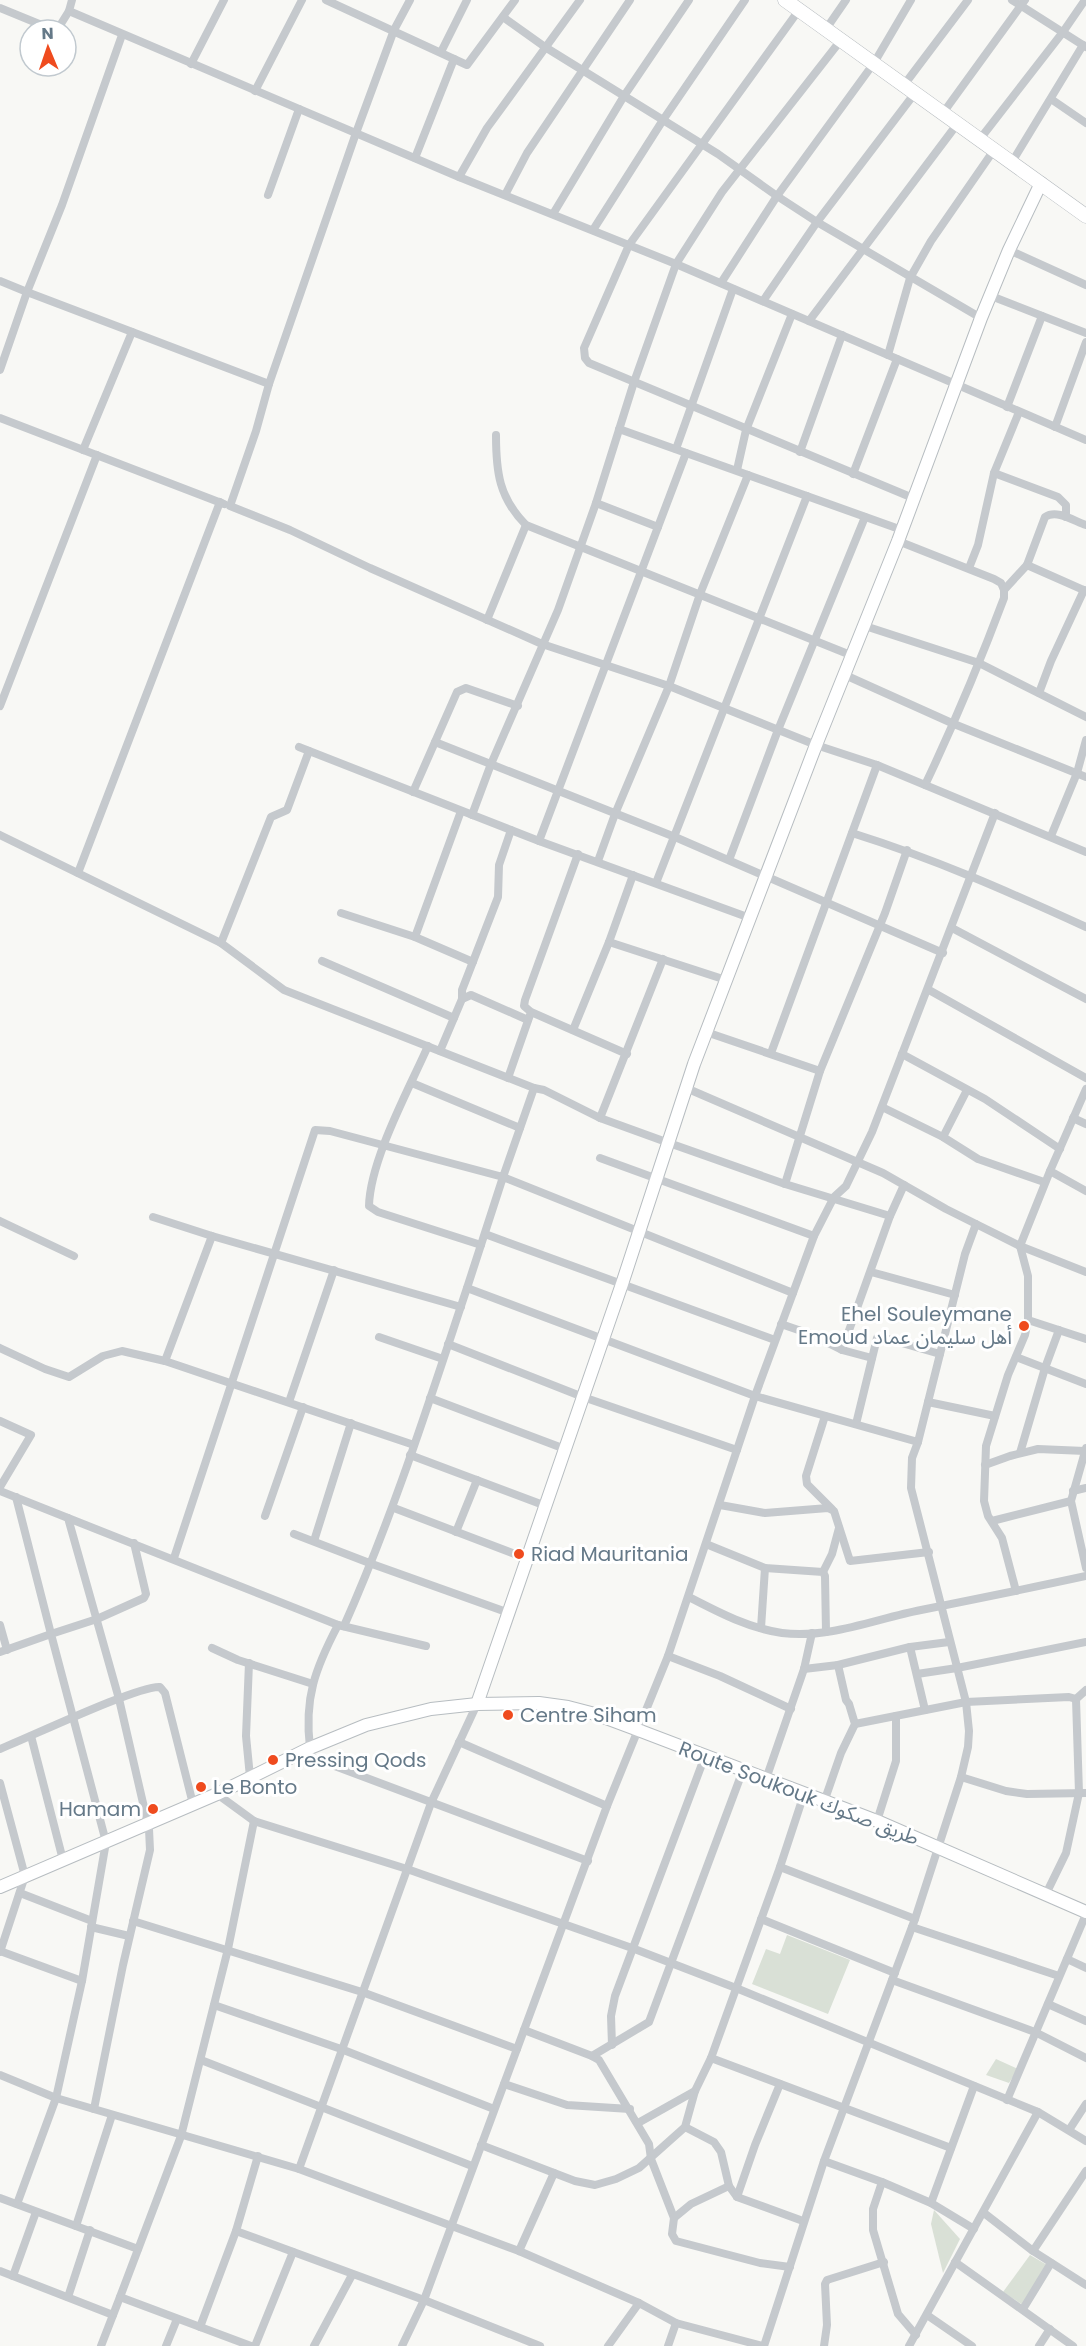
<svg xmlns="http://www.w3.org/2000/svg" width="1086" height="2346" font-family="Poppins,'Noto Sans Arabic',sans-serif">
  <rect width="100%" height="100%" fill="#f8f8f5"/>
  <g fill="#d9e0d6">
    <path d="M787,1935L850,1960L828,2014L752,1984L766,1949L780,1954Z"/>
    <path d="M996,2059L1018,2069L1009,2083L986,2075Z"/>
    <path d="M934,2210L960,2239L943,2273L931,2224Z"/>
    <path d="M1030,2255L1047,2265L1023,2305L1003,2292Z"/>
  </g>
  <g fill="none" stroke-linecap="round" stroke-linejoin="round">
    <defs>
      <g id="secondary">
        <path d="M477,1704L622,1284L694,1064L816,745L898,541L981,318L1009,250L1041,183"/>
        <path d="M0,1887L217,1794L310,1748L366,1725L431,1709L477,1704L539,1703L568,1707L595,1714L638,1730L877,1821L1086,1912"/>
      </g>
      <path id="primary" d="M785,0L1086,216"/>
    </defs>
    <use href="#secondary" stroke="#b7bdc1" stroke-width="14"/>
    <use href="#primary" stroke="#b6bbbf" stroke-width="15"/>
    <g stroke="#c5c9cd" stroke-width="8">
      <path d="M326,0L467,65L515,0"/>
      <path d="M410,0L394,30L356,133L269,384L256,431L230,506L290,530L370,568L542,644L669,686L615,814L598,861"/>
      <path d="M1012,0L1086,47"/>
      <path d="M0,8L49,28L59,27L69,11L72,0"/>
      <path d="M799,10L629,245L584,348L585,358L589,363L913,498"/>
      <path d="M69,11L459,177L676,264L1086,440"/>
      <path d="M503,17L545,47L718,154L777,196L817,222L981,318"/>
      <path d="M826,29L846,0"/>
      <path d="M441,52L467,0"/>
      <path d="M191,64L224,0"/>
      <path d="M904,85L968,0"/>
      <path d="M255,91L302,0"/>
      <path d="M1051,99L1086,123"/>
      <path d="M943,113L1025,0"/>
      <path d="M980,139L1063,32L1085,0"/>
      <path d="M415,158L454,59"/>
      <path d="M1012,162L1083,45"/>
      <path d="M459,177L487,128L580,0"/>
      <path d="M268,195L299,109"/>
      <path d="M505,195L527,153L630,0"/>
      <path d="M553,214L624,96L689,0"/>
      <path d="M593,230L663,120L745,0"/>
      <path d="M1009,250L1086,285"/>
      <path d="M0,281L27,292L62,205L122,35"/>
      <path d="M721,283L777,196L874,63L911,0"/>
      <path d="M991,296L1086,333"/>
      <path d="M763,301L817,222L915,93"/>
      <path d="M809,321L958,123"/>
      <path d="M888,355L910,278L931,241L994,150"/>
      <path d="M0,370L27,292L269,384"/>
      <path d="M1007,407L1042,316"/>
      <path d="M0,418L224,504"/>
      <path d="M1055,427L1086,342"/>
      <path d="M619,429L902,530"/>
      <path d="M496,435C496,472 499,498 526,525L853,656"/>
      <path d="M676,449L733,289"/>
      <path d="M83,450L132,332"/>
      <path d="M800,452L842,335"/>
      <path d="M737,470L746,430L792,314"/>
      <path d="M994,473L1058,497L1066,505V517"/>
      <path d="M853,474L897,359"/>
      <path d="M748,475L700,594L669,686L816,745L877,765L1086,852"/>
      <path d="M596,503L658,527"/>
      <path d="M898,541L994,579L1001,583L1004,590"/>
      <path d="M1027,565L1045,517C1057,509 1074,521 1086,525"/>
      <path d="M969,568L978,545L994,473L1019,412"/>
      <path d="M487,620L526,525"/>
      <path d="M865,626L979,663L1086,717"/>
      <path d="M845,675L954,724L1086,777"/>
      <path d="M1039,693L1051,661L1084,590"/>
      <path d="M0,706L97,455"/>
      <path d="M435,742L675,837L943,953"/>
      <path d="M299,747L539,841L750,918"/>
      <path d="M925,785C954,724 980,662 1004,598V590L1027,565L1086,591"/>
      <path d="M413,792L457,692L466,688L518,706"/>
      <path d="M472,815L491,764L558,610L596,503L634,382L676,264L722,192L841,40"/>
      <path d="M852,833C935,859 1007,891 1086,927"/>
      <path d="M0,835L221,943L284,990L534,1088"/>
      <path d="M1051,836L1077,773L1086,740"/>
      <path d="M539,841L686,453"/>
      <path d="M578,854L525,1000L524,1006L531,1012L627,1054"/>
      <path d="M729,860L778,730L865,517"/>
      <path d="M78,873L220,502"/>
      <path d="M656,883L807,496"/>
      <path d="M341,913L415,937L473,962"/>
      <path d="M952,928L1086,999"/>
      <path d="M415,937L461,811"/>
      <path d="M609,942L726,980"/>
      <path d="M221,943L271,817L287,810L309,751"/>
      <path d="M322,961L454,1018"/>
      <path d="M929,990L1086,1078"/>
      <path d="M462,999V990L498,897L499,865L511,830"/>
      <path d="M573,1030L609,942L633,875"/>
      <path d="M706,1032L820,1071"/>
      <path d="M428,1046C409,1089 370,1160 369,1206L378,1212L481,1245"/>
      <path d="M440,1051L462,999L471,995L528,1020"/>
      <path d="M771,1053L877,765"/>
      <path d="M902,1054L985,1099L1060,1149"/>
      <path d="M508,1078L530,1015"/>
      <path d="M412,1083L520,1128"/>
      <path d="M686,1088L883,1173L946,1209L976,1224"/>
      <path d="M1086,1089L1050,1171L1086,1191"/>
      <path d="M882,1107L943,1137L978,1159L1044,1182"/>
      <path d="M600,1118L663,959"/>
      <path d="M1073,1118L1086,1124"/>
      <path d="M943,1137L967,1090"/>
      <path d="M600,1158L814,1236"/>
      <path d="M785,1184L820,1071L885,913L907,850"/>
      <path d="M153,1217L212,1236L461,1307"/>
      <path d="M0,1221L74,1256"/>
      <path d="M485,1234L775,1340"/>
      <path d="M212,1236L165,1361L414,1445"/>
      <path d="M1020,1246L1086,1272"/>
      <path d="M871,1272L955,1295"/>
      <path d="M1028,1320L1086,1339"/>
      <path d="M781,1324L810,1334L842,1350L872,1358"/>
      <path d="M379,1337L443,1359"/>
      <path d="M448,1344L583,1397L737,1450"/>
      <path d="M0,1348L45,1369L69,1377L103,1356L122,1351L165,1361"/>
      <path d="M842,1350L890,1216L904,1185"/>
      <path d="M1016,1357L1086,1384"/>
      <path d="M430,1398L565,1449"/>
      <path d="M289,1402L334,1270"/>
      <path d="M928,1402L995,1416"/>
      <path d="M825,1416L806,1476L807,1484L832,1509"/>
      <path d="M0,1421L31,1435L0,1487"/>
      <path d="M856,1424L877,1338L881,1337L940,1354"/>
      <path d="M918,1442L965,1254L976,1224L1020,1246L1050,1171"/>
      <path d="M1086,1448L1071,1501L1086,1568"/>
      <path d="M1020,1453L1045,1368L1059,1330"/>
      <path d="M410,1455L546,1506"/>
      <path d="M985,1465L1010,1456L1038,1449L1085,1451"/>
      <path d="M0,1491L68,1518L119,1699L149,1829L150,1850L123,1965L94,2109"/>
      <path d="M1073,1491L1086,1488"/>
      <path d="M720,1505L765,1513L828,1508L834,1511L850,1561L929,1552"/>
      <path d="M394,1508L528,1559"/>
      <path d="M265,1516L303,1407"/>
      <path d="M68,1518L338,1625L426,1646"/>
      <path d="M992,1521L1071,1501"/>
      <path d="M456,1532L477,1480"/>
      <path d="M294,1534L372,1564L509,1613"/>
      <path d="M314,1541L351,1423"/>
      <path d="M706,1544L765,1568L823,1572L825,1576L826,1632"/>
      <path d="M174,1558L315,1130L330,1131L503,1177L534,1088L544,1090L600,1118L669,1143L785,1184L890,1216"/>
      <path d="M823,1572L832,1554L839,1528"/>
      <path d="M1016,1591L1002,1538L988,1516L984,1501L986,1446L1008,1375L1025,1335L1028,1320V1276L1020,1246"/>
      <path d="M689,1597C718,1612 748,1628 782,1633C829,1639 875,1619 921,1610C976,1599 1031,1588 1086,1576"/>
      <path d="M0,1625L7,1650"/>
      <path d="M344,1626C393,1516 429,1402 467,1288"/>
      <path d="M761,1628L765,1568"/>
      <path d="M910,1647L925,1710"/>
      <path d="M212,1648L238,1660L313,1684"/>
      <path d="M0,1652L51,1634L16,1497"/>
      <path d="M668,1656L720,1676L791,1709"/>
      <path d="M249,1663L246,1736L250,1777"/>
      <path d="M804,1669L838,1665L910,1647L949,1642"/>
      <path d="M917,1674L957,1668L1086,1642"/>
      <path d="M1076,1699L1086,1690"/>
      <path d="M855,1724L966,1702L1069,1697L1076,1699"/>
      <path d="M31,1736L63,1860"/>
      <path d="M459,1742L607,1806"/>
      <path d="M310,1748C304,1698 315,1669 338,1625"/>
      <path d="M0,1749C28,1738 139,1685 160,1687L165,1693L193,1804"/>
      <path d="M300,1753L588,1861"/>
      <path d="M961,1777L1006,1791L1027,1794L1086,1793"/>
      <path d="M766,1779L804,1669L812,1633"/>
      <path d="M0,1783L25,1876L0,1952"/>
      <path d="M217,1794L254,1821L407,1869L632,1948L736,1988L1038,2112L1086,2141"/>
      <path d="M824,1802L841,1753L855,1724L849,1704L846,1700L838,1665"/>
      <path d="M877,1821L896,1761V1716"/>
      <path d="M780,1867L915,1919"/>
      <path d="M20,1893L92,1921"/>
      <path d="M1046,1894L1066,1853L1079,1793L1076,1699"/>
      <path d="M761,1919L895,1973"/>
      <path d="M133,1921L362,1992L517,2049"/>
      <path d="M91,1927L129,1936"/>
      <path d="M912,1927L1059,1976"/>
      <path d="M0,1951L82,1981"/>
      <path d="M1067,1959L1086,1968"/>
      <path d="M892,1980L1035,2032L1086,2058"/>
      <path d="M1048,2004L1086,2021"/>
      <path d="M214,2005L341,2049L494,2109"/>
      <path d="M524,2030L592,2056L599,2060L649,2144L651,2159L674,2218"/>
      <path d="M612,2045L611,2016L615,1996L705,1756"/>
      <path d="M592,2056L649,2022L743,1770"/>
      <path d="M711,2058L951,2148"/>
      <path d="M201,2060L472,2166"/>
      <path d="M0,2075L56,2098L299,2169L519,2251L639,2303L676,2323L763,2346"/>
      <path d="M504,2084L567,2105L630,2109"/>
      <path d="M1007,2100L1086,1914"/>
      <path d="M638,2123L695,2091"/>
      <path d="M685,2127L714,2142L721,2152L729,2186L737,2197L803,2221"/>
      <path d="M1069,2130L1086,2104"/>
      <path d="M481,2145L575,2181L595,2185L616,2179L639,2168L685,2127L695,2091L711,2058L780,1867L804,1794"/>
      <path d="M258,2156L236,2231L424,2300L540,2346"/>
      <path d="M824,2161L882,2182L931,2203L974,2229"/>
      <path d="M299,2169L431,1803L477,1704"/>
      <path d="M882,2182L873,2209V2230L898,2314L916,2335"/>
      <path d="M729,2186L691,2204L674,2218L672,2234L676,2241L760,2263L790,2267"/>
      <path d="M737,2197L755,2145L780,2084"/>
      <path d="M0,2198L138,2249"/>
      <path d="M931,2203L974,2086"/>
      <path d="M17,2204L56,2098L82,1981L106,1842L51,1634L97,1619L144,1598L146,1594L134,1543"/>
      <path d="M984,2213L1033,2251L1086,2285"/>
      <path d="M76,2226L112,2115"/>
      <path d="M519,2251L554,2173"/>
      <path d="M1033,2251L1086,2171"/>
      <path d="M955,2262L1073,2346"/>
      <path d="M0,2271L113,2315"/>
      <path d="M13,2276L36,2212"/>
      <path d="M68,2297L90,2230"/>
      <path d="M1023,2309L1051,2263"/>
      <path d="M927,2315L972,2346"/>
      <path d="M200,2327L236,2231"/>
      <path d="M101,2346L120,2297"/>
      <path d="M166,2346L177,2319"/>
      <path d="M251,2346L120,2297L181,2136L228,1949L254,1821"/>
      <path d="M255,2346L293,2252"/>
      <path d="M314,2346L352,2275"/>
      <path d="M402,2346L424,2300L607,1806L668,1656L755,1396L814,1236L834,1197L846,1186L872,1132L995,813"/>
      <path d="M608,2346L639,2303"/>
      <path d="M668,2346L676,2323"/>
      <path d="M764,2346L824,2161L915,1919L961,1777L968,1747L969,1731L966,1702L911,1488L912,1458L918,1442L755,1396L467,1288L503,1177L793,1293"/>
      <path d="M824,2346L827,2325L825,2284L827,2280L884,2262"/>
      <path d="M909,2346L1038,2112"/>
      <path d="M1039,2346L1050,2329"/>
    </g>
    <use href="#secondary" stroke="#fff" stroke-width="12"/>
    <use href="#primary" stroke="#fff" stroke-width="14"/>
  </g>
  <g fill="#ef4b1e" stroke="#fff" stroke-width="2">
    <circle cx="1024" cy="1326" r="6"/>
    <circle cx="519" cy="1554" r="6"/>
    <circle cx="508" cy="1715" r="6"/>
    <circle cx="273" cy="1760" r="6"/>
    <circle cx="201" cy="1787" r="6"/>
    <circle cx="153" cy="1809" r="6"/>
  </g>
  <g text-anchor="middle" stroke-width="6" stroke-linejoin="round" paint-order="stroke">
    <g font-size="20" fill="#657988" stroke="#fff" text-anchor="start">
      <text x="1012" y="1321" text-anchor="end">Ehel Souleymane<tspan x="1012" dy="23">Emoud أهل سليمان عماد</tspan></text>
      <text x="531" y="1561">Riad Mauritania</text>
      <text x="520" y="1722">Centre Siham</text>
      <text x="285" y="1767">Pressing Qods</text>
      <text x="213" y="1794">Le Bonto</text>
      <text x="141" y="1816" text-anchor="end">Hamam</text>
    </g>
    <g font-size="20" fill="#657988" stroke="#fff">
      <text transform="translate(799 1793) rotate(21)" y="7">Route Soukouk طريق صكوك</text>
    </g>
  </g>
  <g transform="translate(48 48) rotate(358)"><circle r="28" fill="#ffffff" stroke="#c1c9cf" stroke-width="1.5"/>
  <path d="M0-4.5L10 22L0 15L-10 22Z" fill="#ef4b1e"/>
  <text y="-9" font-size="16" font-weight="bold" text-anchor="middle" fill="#657988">N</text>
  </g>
</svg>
